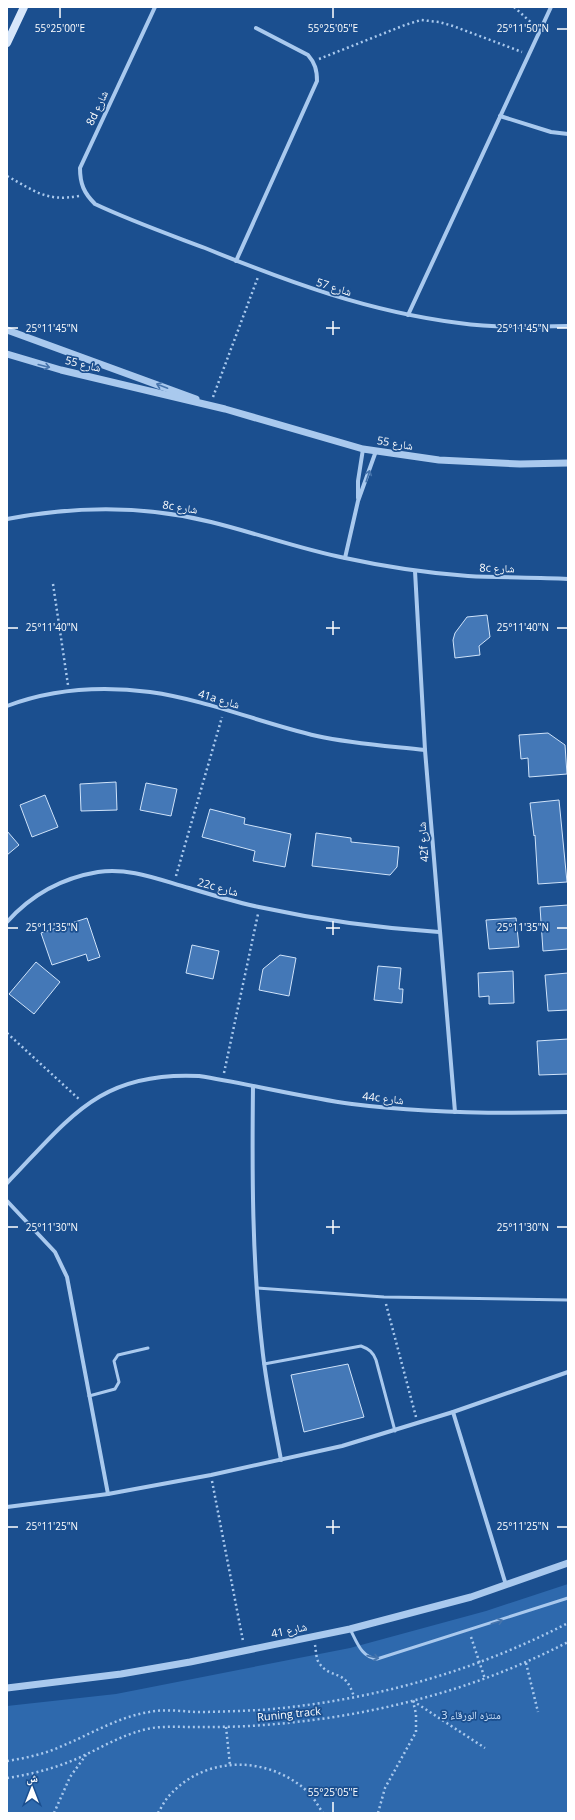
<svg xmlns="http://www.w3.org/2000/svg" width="575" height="1820" font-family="'Open Sans','Noto Naskh Arabic',sans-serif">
  <rect width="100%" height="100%" fill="#1b4f8f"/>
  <path fill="#2e69ad" d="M568,1584V1813H7V1706L116,1694L350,1648L486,1611Z"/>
  <g fill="#4478b7" stroke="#cfe3fa">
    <path d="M487,615L490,637L479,646L480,655L455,658L453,640L455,633L467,617Z"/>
    <path d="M548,733L565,745L567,774L529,777L528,758L521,759L519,735Z"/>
    <path d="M116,782L117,810L81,811L80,784Z"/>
    <path d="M146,783L177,789L171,816L140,810Z"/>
    <path d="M45,795L58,827L32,837L20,805Z"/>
    <path d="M559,800L567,882L538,884L535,835L534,836L530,803Z"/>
    <path d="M210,809L245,818L244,824L291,834L285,867L253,861L255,851L202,837Z"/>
    <path d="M7,831L19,845L7,855Z"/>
    <path d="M316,833L351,838V842L399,847L397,867L390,875L312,866Z"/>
    <path d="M568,905V949L543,951L540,907Z"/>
    <path d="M87,918L100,957L88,961L86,954L52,965L41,933Z"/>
    <path d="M516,918L519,947L489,949L486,920Z"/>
    <path d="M192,945L219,951L213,979L186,973Z"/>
    <path d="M280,955L296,958L289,996L259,990L263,969Z"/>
    <path d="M36,962L60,982L34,1014L9,994Z"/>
    <path d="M378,966L401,968L399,989H403L402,1003L374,1000Z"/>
    <path d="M513,971L514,1003L489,1004V996L479,997L478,973Z"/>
    <path d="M568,973V1010L548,1011L545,975Z"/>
    <path d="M568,1039V1074L539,1075L537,1041Z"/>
    <path d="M348,1364L364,1417L304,1432L291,1375Z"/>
  </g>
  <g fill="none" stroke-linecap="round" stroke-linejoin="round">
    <g stroke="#a9c9ee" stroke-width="2.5" stroke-dasharray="2 3" stroke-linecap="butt">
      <path d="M514,7L535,26"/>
      <path d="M319,59L405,25L421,20L439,22L453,26L522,52"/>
      <path d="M7,176C35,191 46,202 79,196"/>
      <path d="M213,397L258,277"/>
      <path d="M53,584L68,685"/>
      <path d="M176,876L222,717"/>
      <path d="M7,1033L80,1100"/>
      <path d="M224,1073L258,914"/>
      <path d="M386,1304L416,1417"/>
      <path d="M212,1481L243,1641"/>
      <path d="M471,1637L485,1679"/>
      <path d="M315,1645C316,1650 316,1659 319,1663C332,1681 345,1667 354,1697"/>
      <path d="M526,1663L538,1712"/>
      <path d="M413,1701L485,1748"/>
      <path d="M226,1727L230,1765"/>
      <path d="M7,1761C26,1758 45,1754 62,1746C91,1734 118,1717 149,1712C164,1709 180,1711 195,1712C217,1712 239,1711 261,1710C370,1701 471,1673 568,1623"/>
      <path d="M7,1778C34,1774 60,1767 85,1755C108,1744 126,1733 152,1728C166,1726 180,1727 194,1727C217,1727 241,1727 264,1725C370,1717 473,1691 568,1642"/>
      <path d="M54,1813L70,1777L86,1755"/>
      <path d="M158,1813C161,1808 164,1802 168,1797C204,1755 267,1755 307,1791C313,1796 318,1806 323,1813"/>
      <path d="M378,1813L385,1788L416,1732V1714L413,1701"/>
    </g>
    <g stroke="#a9c9ee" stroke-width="3">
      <path d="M257,1288L384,1297L568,1300"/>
      <path d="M264,1364L361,1346C369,1349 373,1352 376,1360L395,1431"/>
      <path d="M89,1396L115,1389L119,1382L114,1361L118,1355L148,1348"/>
      <path d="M350,1629C357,1642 361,1657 377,1659L568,1598"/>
    </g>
    <g stroke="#a9c9ee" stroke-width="4">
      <path d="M155,7L80,168C80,184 84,193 95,204C131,221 168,234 205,248C288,282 370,312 459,323C495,328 532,327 568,326"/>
      <path d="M500,116L551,132L568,134"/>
      <path d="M236,261L317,81C317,70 315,63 308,55L256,28"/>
      <path d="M408,315L551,7"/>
      <path d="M358,498V481L363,449"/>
      <path d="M7,519C75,506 144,505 211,522C256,533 300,549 345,558C386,567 427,573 468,576C501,578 535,577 568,579"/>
      <path d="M345,558L358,501L376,451"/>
      <path d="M415,571L425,750L455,1112"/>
      <path d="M7,706C52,689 103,686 150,692C207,700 261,723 317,736C353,744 389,746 425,750"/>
      <path d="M7,922C31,895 62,878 98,872C129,867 160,880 189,888C212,895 236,902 259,907C319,920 378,928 439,932"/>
      <path d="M253,1086C252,1173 252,1260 262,1346C266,1385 274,1422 281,1460"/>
      <path d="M7,1183C70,1118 99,1071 199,1076C250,1084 301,1097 352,1104C423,1113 496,1114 568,1112"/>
      <path d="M7,1201L55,1252L67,1277L108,1494"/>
      <path d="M453,1412L506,1585"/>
      <path d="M7,1507L108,1494L211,1475L342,1446L453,1412L568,1372"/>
    </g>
    <g stroke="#a9c9ee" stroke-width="7">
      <path d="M7,330L196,399"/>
      <path d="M7,354L61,370L225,409L363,449L439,460L520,464L568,463"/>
      <path d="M7,1688L121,1674L190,1662L350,1629L471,1597L568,1563"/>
    </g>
    <path stroke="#d6e6fa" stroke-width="8" d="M7,43L24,7"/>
  </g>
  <defs><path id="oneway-shaft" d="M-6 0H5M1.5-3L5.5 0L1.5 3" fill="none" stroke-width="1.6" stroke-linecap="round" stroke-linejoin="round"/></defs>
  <g stroke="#4674ac">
    <use href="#oneway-shaft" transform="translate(44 366) rotate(14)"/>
    <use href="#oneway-shaft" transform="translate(162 386) rotate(-159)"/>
    <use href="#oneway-shaft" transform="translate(368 476) rotate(-72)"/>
    <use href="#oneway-shaft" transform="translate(497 1622) rotate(-18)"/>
    <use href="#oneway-shaft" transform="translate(373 1657) rotate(13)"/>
  </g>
  <path fill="none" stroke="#fff" stroke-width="1.5" d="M60,8V18M333,8V18M557,29H567M333,321V335M8,328H18M326,328H340M557,328H567M333,621V635M8,628H18M326,628H340M557,628H567M333,921V935M8,928H18M326,928H340M557,928H567M333,1220V1234M8,1227H18M326,1227H340M557,1227H567M333,1520V1534M8,1527H18M326,1527H340M557,1527H567M333,1802V1812"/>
  <g text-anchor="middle" stroke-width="3.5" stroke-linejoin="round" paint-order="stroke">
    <g font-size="11" fill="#fff" stroke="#1b4f8f">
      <text transform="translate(97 108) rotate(-65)" y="4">8d شارع</text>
      <text transform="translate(334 287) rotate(17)" y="4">شارع 57</text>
      <text transform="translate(83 364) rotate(13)" y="4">شارع 55</text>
      <text transform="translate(395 443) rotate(9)" y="4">شارع 55</text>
      <text transform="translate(180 507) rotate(9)" y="4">8c شارع</text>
      <text transform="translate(497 568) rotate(2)" y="4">8c شارع</text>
      <text transform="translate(219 699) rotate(16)" y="4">41a شارع</text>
      <text transform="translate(423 842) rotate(-94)" y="4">42f شارع</text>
      <text transform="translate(218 887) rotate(15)" y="4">22c شارع</text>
      <text transform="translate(383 1098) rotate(6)" y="4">44c شارع</text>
      <text transform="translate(289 1630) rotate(-12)" y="4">شارع 41</text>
      <text transform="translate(289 1714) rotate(-6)" y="4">Runing track</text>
    </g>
    <g font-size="11" fill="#cfe3fa" stroke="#1b4f8f">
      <text x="471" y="1719">منتزه الورقاء 3</text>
    </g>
  </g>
  <g font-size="10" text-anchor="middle" fill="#fff" stroke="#1b4f8f" stroke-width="3.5" stroke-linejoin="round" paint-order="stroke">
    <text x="60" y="32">55°25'00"E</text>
    <text x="333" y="32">55°25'05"E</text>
    <text x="523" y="32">25°11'50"N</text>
    <text x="52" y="332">25°11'45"N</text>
    <text x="523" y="332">25°11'45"N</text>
    <text x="52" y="631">25°11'40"N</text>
    <text x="523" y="631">25°11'40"N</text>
    <text x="52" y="931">25°11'35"N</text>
    <text x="523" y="931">25°11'35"N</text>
    <text x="52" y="1231">25°11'30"N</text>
    <text x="523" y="1231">25°11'30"N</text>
    <text x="52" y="1530">25°11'25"N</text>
    <text x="523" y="1530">25°11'25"N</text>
    <text x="333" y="1796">55°25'05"E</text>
  </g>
  <rect width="575" height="1820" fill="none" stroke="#ffffff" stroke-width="16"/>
  <g transform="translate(32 1788)" stroke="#1b4f8f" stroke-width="3" paint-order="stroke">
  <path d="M0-3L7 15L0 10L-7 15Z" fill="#ffffff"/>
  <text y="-6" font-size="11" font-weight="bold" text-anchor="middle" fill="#ffffff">ش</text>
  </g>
</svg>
